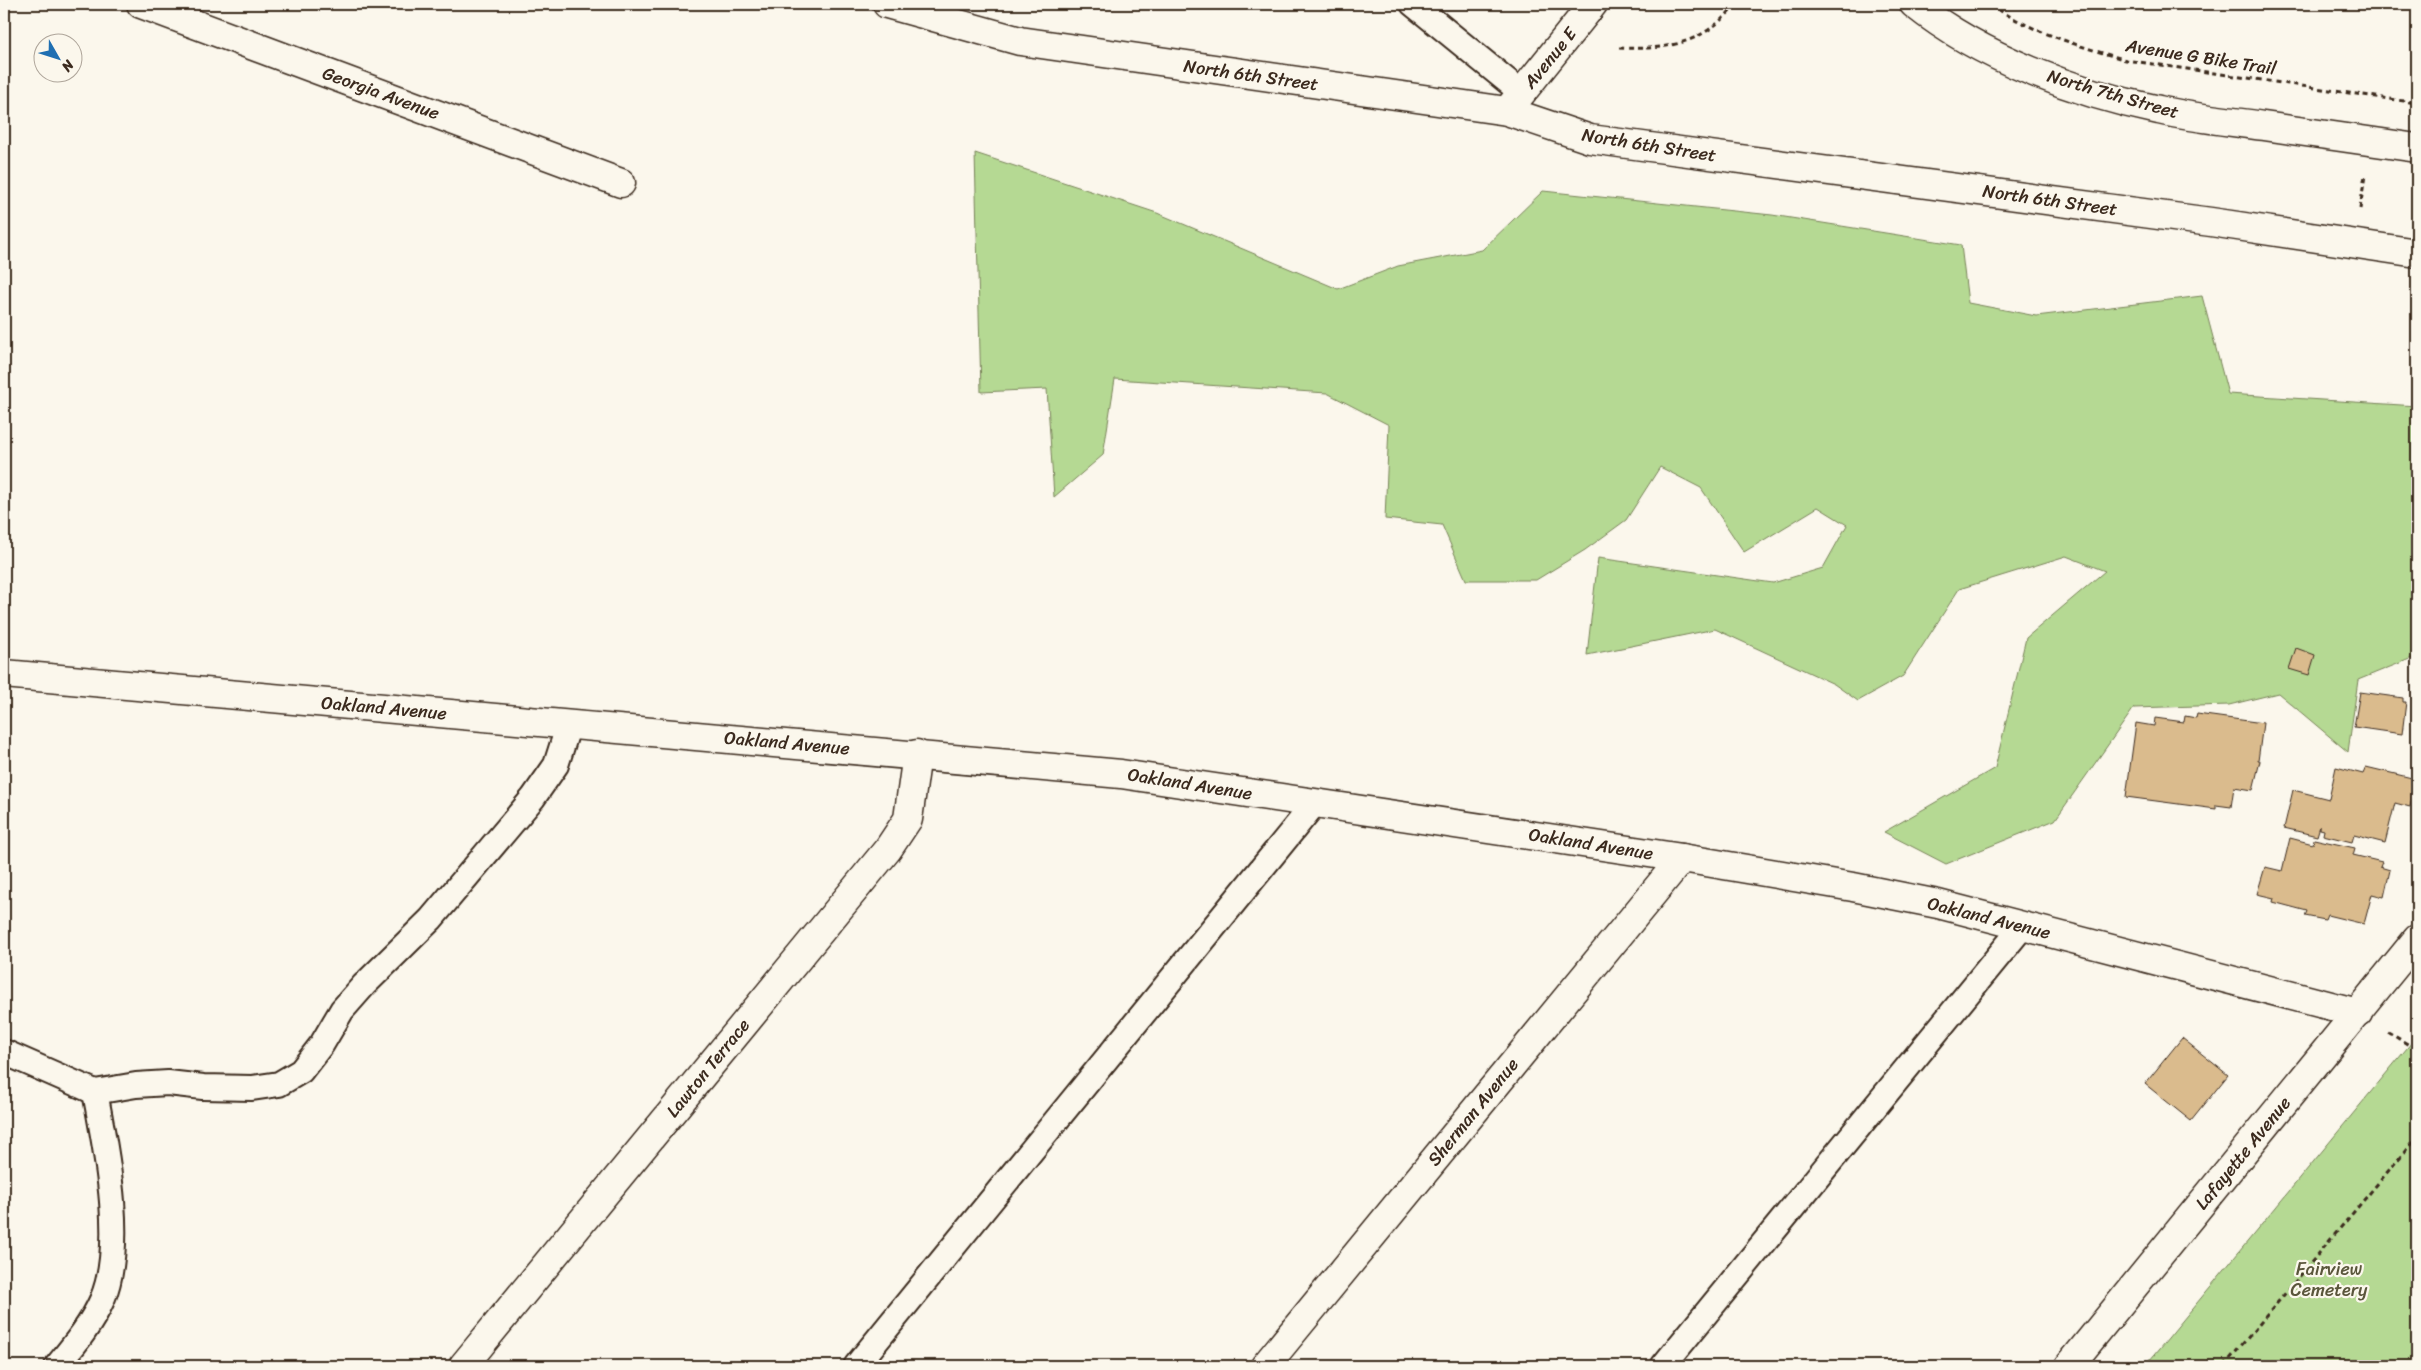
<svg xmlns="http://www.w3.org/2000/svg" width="2421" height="1370" font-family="Sriracha,sans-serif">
  <rect width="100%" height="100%" fill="#fbf7ec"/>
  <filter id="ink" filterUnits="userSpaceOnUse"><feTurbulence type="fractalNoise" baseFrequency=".02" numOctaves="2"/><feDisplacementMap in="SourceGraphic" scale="10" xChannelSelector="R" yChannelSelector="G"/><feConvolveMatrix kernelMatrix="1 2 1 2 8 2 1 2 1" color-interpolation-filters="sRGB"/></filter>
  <g filter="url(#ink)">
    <g fill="#b5d993" stroke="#788258">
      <path d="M975,153L1157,213L1338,289L1398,266L1482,250L1543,191L1772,215L1961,245L1968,303L2036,316L2202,296L2228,394L2417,406V656L2358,680L2348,752L2278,693L2229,705L2134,708L2055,820L1946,864L1884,832L1995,768L2026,638L2105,571L2066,556L1959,589L1903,676L1858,701L1834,684L1715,629L1587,655L1598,558L1773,583L1823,568L1847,525L1818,507L1744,552L1701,488L1660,467L1626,520L1585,550L1536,580H1466L1442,525L1385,519L1389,425L1327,393L1115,379L1103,455L1054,497L1047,389L981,392Z"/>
      <path d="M2417,1036V1366H2145Z"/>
    </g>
    <g fill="#dabb8d" stroke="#3b2a1e">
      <path d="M2296,648L2315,655L2309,675L2289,669Z"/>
      <path d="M2360,692L2403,698V702H2406L2402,734L2354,727Z"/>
      <path d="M2197,714L2263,723L2258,761H2260L2253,790L2234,787L2231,807L2216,805V809L2126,797L2136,723L2154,726L2155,718L2184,722L2185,716L2196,718Z"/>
      <path d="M2336,767L2363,774L2366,767L2416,779L2410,807L2395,803L2385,843L2354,835L2352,842L2323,835L2324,830L2320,829V826L2317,836L2284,828L2293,790L2329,799Z"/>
      <path d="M2290,838L2313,844L2314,839L2355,848L2353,855L2382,862L2380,867L2390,870L2384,897L2372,894L2364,924L2327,915L2325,920L2305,916L2307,911L2273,902L2274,898L2257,894L2265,867L2282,871Z"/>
      <path d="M2182,1038L2228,1075L2191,1121L2145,1084Z"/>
    </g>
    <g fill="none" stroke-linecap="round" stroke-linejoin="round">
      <defs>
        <g id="lane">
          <path d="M1413,4L1522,93"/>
          <path d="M4,1052L95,1092L136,1085L168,1083L203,1087L252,1088L279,1084L301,1071L322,1044L342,1010L364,985L431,919L533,798L556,765L569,724"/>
          <path d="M57,1366C74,1345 91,1325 102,1300C126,1245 106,1150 95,1092"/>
          <path d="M856,1366L1315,803"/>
          <path d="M1663,1366L2023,926"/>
        </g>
        <g id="street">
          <path d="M141,4L621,183"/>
          <path d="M1507,111L1593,4"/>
          <path d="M4,674L1121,774L1682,858L1853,887L1938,904L2358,1013"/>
          <path d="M463,1366L888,849L908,819L917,754"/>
          <path d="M1265,1366L1682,858"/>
          <path d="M2069,1366L2417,939"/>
        </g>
        <g id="secondary">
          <path d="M887,4L1020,41L1507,111L1590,139L2211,222L2417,253"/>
          <path d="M1914,4C1980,57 2076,93 2159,110C2193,118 2229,121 2264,126C2315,133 2366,141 2417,148"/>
        </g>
      </defs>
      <use href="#lane" stroke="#3b2a1e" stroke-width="28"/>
      <use href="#street" stroke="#3b2a1e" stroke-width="31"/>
      <use href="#secondary" stroke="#3b2a1e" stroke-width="31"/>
      <g stroke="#3b2a1e" stroke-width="3" stroke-dasharray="5 4" stroke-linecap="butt">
        <path d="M1991,4C2027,31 2083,47 2126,60L2417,103"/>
        <path d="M1619,48C1668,50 1704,44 1736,4"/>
        <path d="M2360,209L2365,175"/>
        <path d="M2388,1032L2417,1050"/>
        <path d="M2224,1366L2417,1137"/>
      </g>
      <use href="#lane" stroke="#fbf7ec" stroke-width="24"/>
      <use href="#street" stroke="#fbf7ec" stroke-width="28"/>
      <use href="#secondary" stroke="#fbf7ec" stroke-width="28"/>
    </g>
  </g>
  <g text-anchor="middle" stroke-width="4.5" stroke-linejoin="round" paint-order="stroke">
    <g font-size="18" fill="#3b2a1e" stroke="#fbf7ec">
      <text transform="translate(2201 57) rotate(9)" y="6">Avenue G Bike Trail</text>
      <text transform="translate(1550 58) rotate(-51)" y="6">Avenue E</text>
      <text transform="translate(1251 75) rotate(8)" y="6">North 6th Street</text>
      <text transform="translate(381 93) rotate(20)" y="6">Georgia Avenue</text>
      <text transform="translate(2113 94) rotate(16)" y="6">North 7th Street</text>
      <text transform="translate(1649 145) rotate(9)" y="6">North 6th Street</text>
      <text transform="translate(2050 200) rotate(8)" y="6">North 6th Street</text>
      <text transform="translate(384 708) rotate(5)" y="6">Oakland Avenue</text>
      <text transform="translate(787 743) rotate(5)" y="6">Oakland Avenue</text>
      <text transform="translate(1190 784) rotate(9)" y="6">Oakland Avenue</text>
      <text transform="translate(1591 844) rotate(9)" y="6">Oakland Avenue</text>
      <text transform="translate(1989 918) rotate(14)" y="6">Oakland Avenue</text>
      <text transform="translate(708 1068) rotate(-51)" y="6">Lawton Terrace</text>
      <text transform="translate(1473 1112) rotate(-51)" y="6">Sherman Avenue</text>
      <text transform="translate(2243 1153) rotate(-51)" y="6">Lafayette Avenue</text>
    </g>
    <g font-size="18" fill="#5a563b" stroke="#fbf7ec">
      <text x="2329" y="1275">Fairview<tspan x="2329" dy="21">Cemetery</tspan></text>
    </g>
  </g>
  <rect width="2421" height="1370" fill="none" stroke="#fbf7ec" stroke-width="20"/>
  <rect x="10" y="10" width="2401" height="1350" fill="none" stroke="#3b2a1e" stroke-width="2" filter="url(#ink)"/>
  <g transform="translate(58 58) rotate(129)"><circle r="24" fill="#fbf7ec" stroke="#aea59a"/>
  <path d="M0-4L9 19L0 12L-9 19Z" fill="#1f6fb2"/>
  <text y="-8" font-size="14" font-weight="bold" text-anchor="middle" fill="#3b2a1e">N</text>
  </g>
</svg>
